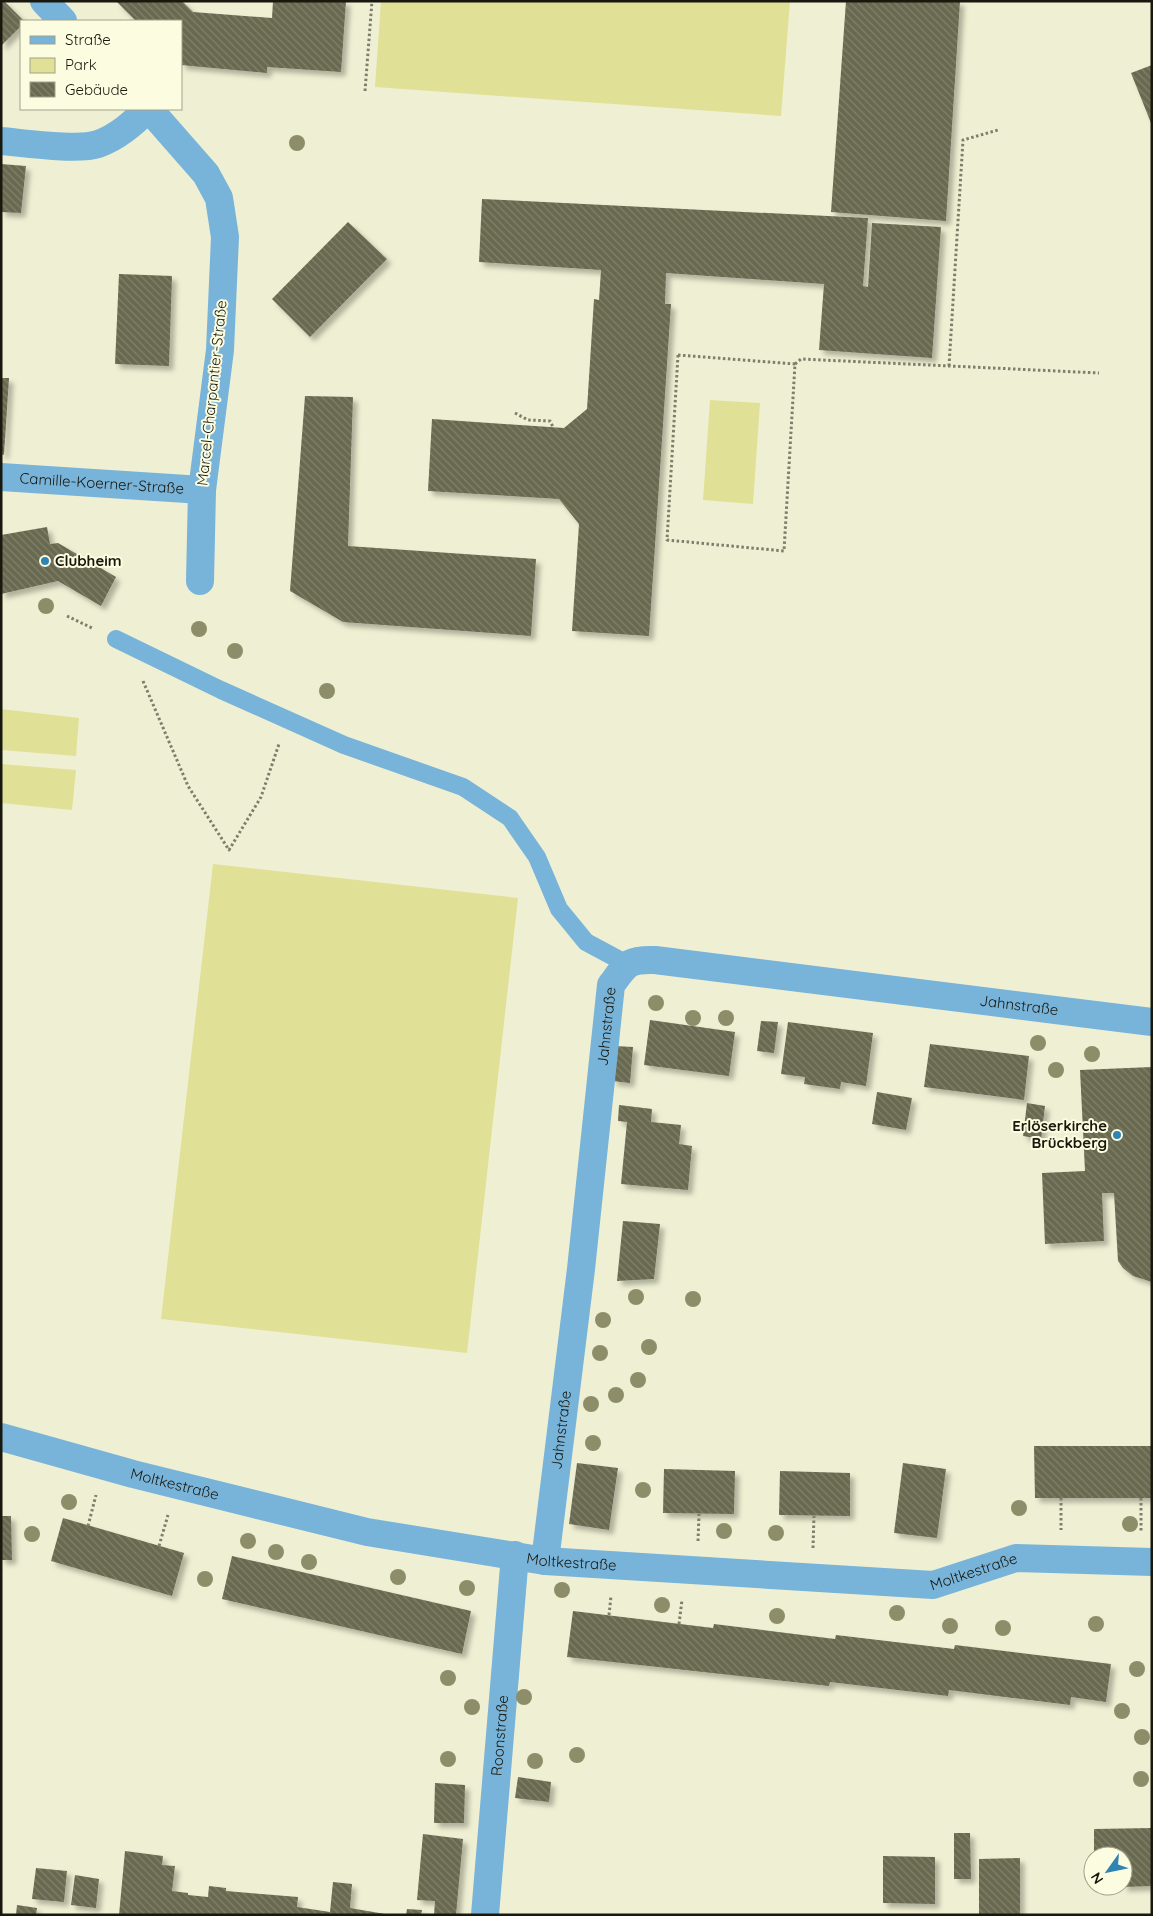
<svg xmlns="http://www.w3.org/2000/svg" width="1153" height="1916" font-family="Quicksand,sans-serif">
  <defs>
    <pattern id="building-back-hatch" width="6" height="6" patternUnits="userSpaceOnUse" patternTransform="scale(1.25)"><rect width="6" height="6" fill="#68694f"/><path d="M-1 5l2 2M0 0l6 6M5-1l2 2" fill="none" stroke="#81816e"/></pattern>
    <filter id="shadow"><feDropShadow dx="4.5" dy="4.5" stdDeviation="2.5" flood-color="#0004"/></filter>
  </defs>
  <rect width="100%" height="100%" fill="#eff0d3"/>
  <g fill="#e0e196">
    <path d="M381,1H790L781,116L375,87Z"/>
    <path d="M710,400L760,403L753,504L703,500Z"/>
    <path d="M1,709L79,718L76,756L1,750Z"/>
    <path d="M1,764L76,770L72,810L1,803Z"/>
    <path d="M213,864L518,898L467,1353L161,1319Z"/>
  </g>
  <g fill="url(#building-back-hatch)" filter="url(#shadow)">
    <path d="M1,1H4L24,21H21V26L1,46Z"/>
    <path d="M116,1H182L193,12L272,18L273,1H346L341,72L267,67V73L181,65V21H136Z"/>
    <path d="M846,1H960L946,221L831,212Z"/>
    <path d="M1152,65V123H1151L1131,73Z"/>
    <path d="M1,164L26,166L21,213L1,212Z"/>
    <path d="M482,199L868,218L863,286L868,287L872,223L941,227L932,358L819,350L824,284L666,273L665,304H671L649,636L572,631L579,524L559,499L428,491L432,419L564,428L587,409L594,299L599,300L601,270L479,262Z"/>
    <path d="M348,222L387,259L310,337L272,299Z"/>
    <path d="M119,274L172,276L169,366L115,364Z"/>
    <path d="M1,378H9L4,455L1,454Z"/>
    <path d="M305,396L353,397L348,546L536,559L531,636L343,622L290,591Z"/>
    <path d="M47,527L50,544L58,543L116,577L101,606L58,581L1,594V535Z"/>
    <path d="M650,1020L735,1032L729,1076L644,1065Z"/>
    <path d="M761,1021L778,1022L774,1053L757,1051Z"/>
    <path d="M788,1022L873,1033L866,1086L841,1082L840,1089L804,1084L805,1077L781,1074Z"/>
    <path d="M930,1044L1029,1056L1024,1100L924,1087Z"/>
    <path d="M615,1046L633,1047L630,1083L612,1081Z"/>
    <path d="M1152,1067V1282L1133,1276L1123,1268L1118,1261L1114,1193H1102L1104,1241L1045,1244L1042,1173L1085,1171L1080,1070Z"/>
    <path d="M877,1092L912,1098L906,1130L872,1124Z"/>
    <path d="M1027,1103L1045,1106L1041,1139L1023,1136Z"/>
    <path d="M619,1105L652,1109L651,1122L681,1125L679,1144L692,1146L688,1190L621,1184L627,1122L618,1121Z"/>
    <path d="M623,1221L660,1224L654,1279L617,1281Z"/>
    <path d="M1034,1446H1152V1498H1035Z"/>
    <path d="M577,1463L618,1468L609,1530L569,1524Z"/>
    <path d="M903,1463L946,1469L937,1538L894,1533Z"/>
    <path d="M664,1469L735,1471L734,1514L663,1513Z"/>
    <path d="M780,1471L850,1473V1516L779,1515Z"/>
    <path d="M1,1516H11L12,1560H1Z"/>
    <path d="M63,1518L184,1553L172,1596L51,1561Z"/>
    <path d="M232,1556L471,1611L462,1654L222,1599Z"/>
    <path d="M573,1611L713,1628L714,1624L835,1639L836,1635L954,1649L955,1645L1111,1664L1106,1702L1071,1697L1070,1705L949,1690L948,1696L830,1682L829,1686L567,1657Z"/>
    <path d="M518,1777L551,1782L549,1802L515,1798Z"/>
    <path d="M435,1783L465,1785L464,1823H434Z"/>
    <path d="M1152,1828V1886L1123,1887V1856H1094V1829Z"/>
    <path d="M954,1833H970L971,1879H954Z"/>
    <path d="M423,1834L463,1839L456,1915H434L435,1901L417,1900Z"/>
    <path d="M125,1851L163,1856L162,1865L175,1866L172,1891L188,1893V1895L208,1897L209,1886L226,1888V1891L298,1897L297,1907L330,1912L333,1882L352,1884L350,1908L391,1915H119Z"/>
    <path d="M883,1856L935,1857V1904L883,1903Z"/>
    <path d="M1020,1858V1915H979V1859Z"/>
    <path d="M36,1868L67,1871L64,1902L32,1899Z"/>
    <path d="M75,1875L99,1879L96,1908L71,1905Z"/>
    <path d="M17,1905L37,1908L36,1915H16Z"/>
    <path d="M407,1909L422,1910L421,1915H406Z"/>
  </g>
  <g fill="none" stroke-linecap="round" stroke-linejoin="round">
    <g stroke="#7d7e6b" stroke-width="3" stroke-dasharray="2.5 2.5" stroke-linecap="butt">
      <path d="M365,91L372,1"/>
      <path d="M678,355L795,364L784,551L667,540Z"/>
      <path d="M795,364L801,359L1099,373"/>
      <path d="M949,366L963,140L998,130"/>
      <path d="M515,413L528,420L550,421L553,427"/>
      <path d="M67,616L92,628"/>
      <path d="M143,681L188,786L229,850L261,797L279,744"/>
      <path d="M1061,1498V1530"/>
      <path d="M1141,1498V1532"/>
      <path d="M88,1526L96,1495"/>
      <path d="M698,1541L699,1514"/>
      <path d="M159,1546L168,1515"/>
      <path d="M813,1548L814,1516"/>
      <path d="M609,1615L611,1596"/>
      <path d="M679,1624L682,1600"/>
    </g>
    <path stroke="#78b3d9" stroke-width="18" d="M116,639L221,690L344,745L463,787L510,818L537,857L559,909L586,942L627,964"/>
    <g stroke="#78b3d9" stroke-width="28">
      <path d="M44,1L63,21"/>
      <path d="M149,109L206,174L219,198L225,237L220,350L202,490L200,581"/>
      <path d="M1,141C24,143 78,151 98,144C118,137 133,123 148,109"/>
      <path id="s1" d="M1,477L202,490"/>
      <path id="s2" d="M1,1437L133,1474L367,1532L545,1561L933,1585L1016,1558L1152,1562"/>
      <path id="s3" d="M545,1561L581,1269L611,985C626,965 627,959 655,960L1152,1022"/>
      <path id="s4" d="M485,1915L515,1555"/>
    </g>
  </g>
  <g fill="#8d8d69">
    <circle cx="297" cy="143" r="8"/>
    <circle cx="46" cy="606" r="8"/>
    <circle cx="199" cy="629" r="8"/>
    <circle cx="235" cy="651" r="8"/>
    <circle cx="327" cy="691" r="8"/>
    <circle cx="656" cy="1003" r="8"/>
    <circle cx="693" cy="1018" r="8"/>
    <circle cx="726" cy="1018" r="8"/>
    <circle cx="1038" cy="1043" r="8"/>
    <circle cx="1092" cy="1054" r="8"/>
    <circle cx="1056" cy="1070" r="8"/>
    <circle cx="636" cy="1297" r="8"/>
    <circle cx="693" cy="1299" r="8"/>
    <circle cx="603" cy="1320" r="8"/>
    <circle cx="649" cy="1347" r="8"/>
    <circle cx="600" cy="1353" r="8"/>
    <circle cx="638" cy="1380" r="8"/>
    <circle cx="616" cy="1395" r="8"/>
    <circle cx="591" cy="1404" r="8"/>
    <circle cx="593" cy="1443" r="8"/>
    <circle cx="643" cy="1490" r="8"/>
    <circle cx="69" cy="1502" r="8"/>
    <circle cx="1019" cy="1508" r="8"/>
    <circle cx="1130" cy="1524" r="8"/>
    <circle cx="724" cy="1531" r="8"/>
    <circle cx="776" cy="1533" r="8"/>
    <circle cx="32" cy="1534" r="8"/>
    <circle cx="248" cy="1541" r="8"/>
    <circle cx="276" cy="1552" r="8"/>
    <circle cx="309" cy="1562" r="8"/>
    <circle cx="398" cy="1577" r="8"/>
    <circle cx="205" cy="1579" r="8"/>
    <circle cx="467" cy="1588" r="8"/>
    <circle cx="562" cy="1590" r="8"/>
    <circle cx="662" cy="1605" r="8"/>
    <circle cx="897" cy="1613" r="8"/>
    <circle cx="777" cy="1616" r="8"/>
    <circle cx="1096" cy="1624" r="8"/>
    <circle cx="950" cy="1626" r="8"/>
    <circle cx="1003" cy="1628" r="8"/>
    <circle cx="1137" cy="1669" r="8"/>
    <circle cx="448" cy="1678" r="8"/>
    <circle cx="524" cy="1697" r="8"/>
    <circle cx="472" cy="1707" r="8"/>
    <circle cx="1122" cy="1711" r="8"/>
    <circle cx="1142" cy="1737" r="8"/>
    <circle cx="577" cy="1755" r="8"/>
    <circle cx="448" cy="1759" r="8"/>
    <circle cx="535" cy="1761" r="8"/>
    <circle cx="1141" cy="1779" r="8"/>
  </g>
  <g fill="#3084b4" stroke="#fcfde0" stroke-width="2">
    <circle cx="45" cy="561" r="5"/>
    <circle cx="1117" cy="1135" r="5"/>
  </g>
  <g text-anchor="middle" stroke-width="4" stroke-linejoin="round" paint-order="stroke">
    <g font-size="15" fill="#18180e" stroke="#fcfde0">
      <text transform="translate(212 393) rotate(-84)" y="5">Marcel-Charpantier-Straße</text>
      <text dy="5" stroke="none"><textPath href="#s1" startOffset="101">Camille-Koerner-Straße</textPath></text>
      <text dy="5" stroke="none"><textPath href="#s3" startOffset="1001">Jahnstraße</textPath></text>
      <text dy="5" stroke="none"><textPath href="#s3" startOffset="538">Jahnstraße</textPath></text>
      <text dy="5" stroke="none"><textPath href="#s3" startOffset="132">Jahnstraße</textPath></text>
      <text dy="5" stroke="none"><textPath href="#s2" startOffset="180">Moltkestraße</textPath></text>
      <text dy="5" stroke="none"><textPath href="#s2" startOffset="585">Moltkestraße</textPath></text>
      <text dy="5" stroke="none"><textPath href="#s2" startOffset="990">Moltkestraße</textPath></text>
      <text dy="5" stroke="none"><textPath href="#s4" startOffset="180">Roonstraße</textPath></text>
    </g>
    <g font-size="15" font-weight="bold" fill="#18180e" stroke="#fcfde0" text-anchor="start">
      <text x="55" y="566">Clubheim</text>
      <text x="1107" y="1131" text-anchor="end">Erlöserkirche<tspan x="1107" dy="17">Brückberg</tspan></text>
    </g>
  </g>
  <rect width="1153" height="1916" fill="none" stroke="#18180e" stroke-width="5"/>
  <rect x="20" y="20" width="162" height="90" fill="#fcfde0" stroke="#a1a18c"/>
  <rect x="30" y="36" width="25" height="8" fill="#78b3d9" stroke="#a1a18c"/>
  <text x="65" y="45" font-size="15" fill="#18180e">Straße</text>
  <rect x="30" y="58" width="25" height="15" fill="#e0e196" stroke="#a1a18c"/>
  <text x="65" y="70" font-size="15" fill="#18180e">Park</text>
  <rect x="30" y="82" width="25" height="15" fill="url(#building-back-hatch)" stroke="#a1a18c"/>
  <text x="65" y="95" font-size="15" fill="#18180e">Gebäude</text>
  <g transform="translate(1108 1871) rotate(237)"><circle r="24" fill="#fcfde0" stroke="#a1a18c"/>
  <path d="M0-4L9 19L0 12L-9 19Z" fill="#3084b4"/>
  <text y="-8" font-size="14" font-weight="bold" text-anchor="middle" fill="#18180e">N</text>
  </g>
</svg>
